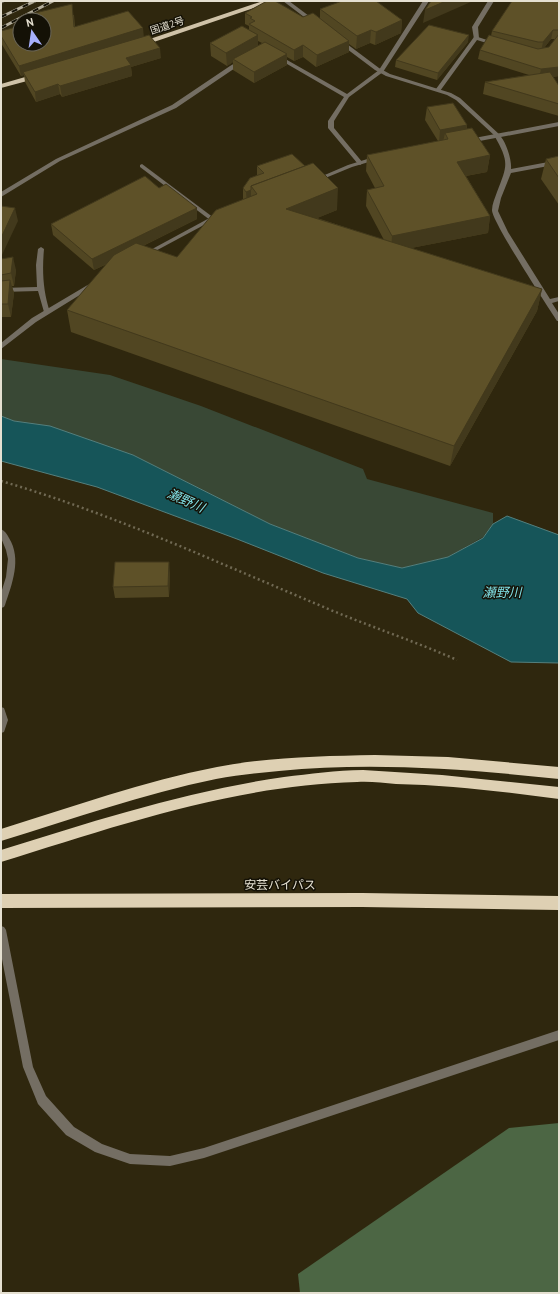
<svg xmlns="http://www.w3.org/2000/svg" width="560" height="1294" font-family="'PT Sans','Noto Sans JP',sans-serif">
  <rect width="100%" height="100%" fill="#2f270e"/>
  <path fill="#394835" d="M1,359L110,375L201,406L363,469L367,479L493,513V524L483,537L448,557L402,568L358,558L270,524L133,455L50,427L14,421L1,416Z"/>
  <path fill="#4c6644" d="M559,1123V1293H300L298,1274L509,1128Z"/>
  <path fill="#165559" stroke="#547f7d" d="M1,416L14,421L50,426L133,455L270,524L358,558L402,568L448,557L483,538L493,524L507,516L559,535V663L511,662L418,613L407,599L323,573L237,539L97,487L1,461Z"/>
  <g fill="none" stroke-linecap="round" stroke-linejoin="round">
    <path stroke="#706953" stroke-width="2.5" stroke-dasharray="2 3" stroke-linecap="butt" d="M1,481C110,513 214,561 319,605C365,625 412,640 457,660"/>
    <g fill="#746e63" fill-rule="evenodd">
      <path d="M423,1H429L383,72L349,97L334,121V128L363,163L360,165L358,164L328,128V121L344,97L275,57L280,56L347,94L379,70Z"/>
      <path d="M488,1H494L478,27L479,38L474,39L472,27Z"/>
      <path d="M242,59L245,61L244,62L176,108L60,161L1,197V192L56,159L172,105L230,66Z"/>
      <path d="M497,133C505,138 512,159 511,169L559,160V164L511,173L501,198L498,211L508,232L550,299L559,297V301L552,303L559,314V321H557C547,305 492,222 492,210C492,204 495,198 497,192C508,164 509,162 494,135Z"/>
      <path d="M142,164L214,218V220H210L140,167V165Z"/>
      <path d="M41,247L44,249C42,271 43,291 50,312L47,314L44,312L38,291L1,292V288L37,287L36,265L38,249Z"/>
    </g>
    <g fill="#746e63" fill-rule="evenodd">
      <path d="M1,1H6L1,4Z"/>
      <path d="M474,37H478L499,44L496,46L477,40L440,91H436V89Z"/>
      <path d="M559,122V126L469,143L466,141L469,139Z"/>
      <path d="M377,156L379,157V159L352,167L318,181L316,182L313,180L348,165Z"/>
      <path d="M215,215L217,216V218L148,255L146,256L143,254Z"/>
      <path d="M91,283H95L96,285L36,322L1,349V343L32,318Z"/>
      <path d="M1,529C5,531 7,534 9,538C22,559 12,584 5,605L4,607L1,608V593L6,577L8,559L6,550L1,538Z"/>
      <path d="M1,707L4,708L8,720L4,732L1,733Z"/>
      <path d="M1,926L4,927L6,930L33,1067L46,1096L74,1127L102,1144L130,1154L170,1156L204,1148L559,1030V1040L204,1158L170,1166L130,1164L95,1152L66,1135L38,1104L23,1067L1,954Z"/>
    </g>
    <g fill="#746e63" fill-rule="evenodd">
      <path d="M283,1H289L317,22L312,23Z"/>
      <path d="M339,41H343L379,68L390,74L451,93L460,98L500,135L495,136L456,100L447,95L386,76L375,70L339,43Z"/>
    </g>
    <g fill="#cfc2a8" fill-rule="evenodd">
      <path d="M263,1H274L142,46L135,44Z"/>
      <path d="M39,73H42V77L1,88V84Z"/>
    </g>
    <g fill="#ded0b3" fill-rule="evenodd">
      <path d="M375,755L448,757L559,767V779C466,769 372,762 279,771C258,773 236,775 216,779C143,794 72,819 1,841V829C72,807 144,781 217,767C269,757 322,756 375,755Z"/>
      <path d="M363,770L442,775L559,787V799C505,792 451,785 396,784C383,783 370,781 357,782C235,785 116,826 1,862V850C94,821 187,791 284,777C310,774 336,770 363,770Z"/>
      <path d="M362,893L559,896V910L362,907L1,908V894Z"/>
    </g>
    <defs>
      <g id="rail">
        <path d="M1,17L35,1"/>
        <path d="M1,28L53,1"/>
      </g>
    </defs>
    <use href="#rail" stroke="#b5af9e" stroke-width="3"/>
    <use href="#rail" stroke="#141106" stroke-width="2" stroke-dasharray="6" stroke-linecap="butt"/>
  </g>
  <g fill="#514622" fill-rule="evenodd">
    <path d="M559,1V76L553,77L559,86V116L483,94L485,82L529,75L478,59L480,50L491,36L492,31ZM551,39H555L549,47L544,48Z"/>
    <path d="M320,9L402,20L401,33L375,45L370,43L356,49L349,44V52L316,67L303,57L294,61L287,57V65L254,83L233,70V62L227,66L211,56L210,43L249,30V26L245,24V13L320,19ZM258,41L262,43L258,46Z"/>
    <path d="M35,13L74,15L75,27L143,37L161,58L131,67L132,76L62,97L60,94L36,102L25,82L24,75L21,76L1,43V31L20,44L44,20H36Z"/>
    <path d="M468,42L437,80L395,67L396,60Z"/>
    <path d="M427,107L467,125V129L490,155L487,172L466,176L490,216L488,233L411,248L542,289L537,311L450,466L71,332L67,310L107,264L94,270L53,235L51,224L159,188L197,208V219L143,246L177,257L243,199V188L257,176V166L337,210L317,218L384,240L366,206L367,190L375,188L366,171L367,155L438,141L425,120Z"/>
    <path d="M559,156V205L541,179L546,159Z"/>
    <path d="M1,259L16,270L14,286H12L14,293L11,317H1Z"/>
    <path d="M170,573L169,597L115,598L113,587Z"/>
  </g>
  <g fill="#42391c">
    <path d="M446,1H473L423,23L425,10Z"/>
    <path d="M402,20L401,33L375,45L376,32Z"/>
    <path d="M143,28L144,38L23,72L24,75L21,76L19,66Z"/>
    <path d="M371,30L370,43L356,49L357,36Z"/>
    <path d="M553,30L551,39L541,52L543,42Z"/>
    <path d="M258,35V48L233,59V62L227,66L226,53Z"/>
    <path d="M469,35L468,42L437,80L438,73Z"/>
    <path d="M349,41V52L316,67L317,55Z"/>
    <path d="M303,45V57L294,61V50Z"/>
    <path d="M160,48L161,58L131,67L132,76L62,97L60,86L126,58Z"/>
    <path d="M287,54V65L254,83V72Z"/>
    <path d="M559,67V76L539,79L541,69Z"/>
    <path d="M58,84L60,94L36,102L35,92Z"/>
    <path d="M467,125L466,138L445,133L443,142L439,143L440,130Z"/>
    <path d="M490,155L487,172L454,178L457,162Z"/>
    <path d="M338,188L337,210L286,231V209Z"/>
    <path d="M251,190V202L247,203L246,192Z"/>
    <path d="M15,208L18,221L1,257V238Z"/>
    <path d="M197,208V219L94,270L92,259Z"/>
    <path d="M490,216L488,233L391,252L392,236Z"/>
    <path d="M13,257L16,270L14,286L11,273Z"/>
    <path d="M10,280L14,293L11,317L8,304Z"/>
    <path d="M542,289L537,311L450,466L454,446Z"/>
    <path d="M169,562L170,573L169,597L168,586Z"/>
  </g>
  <g fill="#5e5128" stroke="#42391c">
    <path d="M267,1H275L303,17L313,13L349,41L317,55L303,45L294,50L249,24L255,21L250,18L252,17L245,13Z"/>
    <path d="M342,1H376L402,20L376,32L371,30L357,36L320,9Z"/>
    <path d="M431,1H446L425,10Z"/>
    <path d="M512,1H559V30H553L543,42H538L492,31Z"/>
    <path d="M72,4L74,27L128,11L143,28L19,66L1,36V31L20,26V44H44V20H39L35,13Z"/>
    <path d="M429,25L469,35L438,73L396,60Z"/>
    <path d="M242,26L258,35L226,53L210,43Z"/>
    <path d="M559,34V67L541,69L480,50L489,35L538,49L549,47Z"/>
    <path d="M149,35L160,48L126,58L131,65L60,86L58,84L35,92L23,72Z"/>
    <path d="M265,42L287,54L254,72L233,59Z"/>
    <path d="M550,72L559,86V104L485,82Z"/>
    <path d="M453,103L467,125L440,130L427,107Z"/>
    <path d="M472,128L490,155L457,162L490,216L392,236L367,190L384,186L367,155L448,139L445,133Z"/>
    <path d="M292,154L305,166L251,186V190L246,192L243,188L250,178L264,173L257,166Z"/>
    <path d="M559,156V178L546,159Z"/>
    <path d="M313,163L338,188L286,209L542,289L454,446L67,310L114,255L136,243L177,257L216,210L257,194L251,186Z"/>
    <path d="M145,176L159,188L166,184L197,208L92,259L51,224Z"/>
    <path d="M1,206L15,208L1,238Z"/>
    <path d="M13,257L11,273L1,275V259Z"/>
    <path d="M10,280L8,304H1V281Z"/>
    <path d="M115,562H169L168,586L113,587Z"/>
  </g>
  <g text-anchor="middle" stroke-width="3" stroke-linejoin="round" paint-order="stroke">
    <g font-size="10" fill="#e5e0d1" stroke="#141106">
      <text transform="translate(167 25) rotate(-18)" y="4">国道2号</text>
    </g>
    <g font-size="12" fill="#e5e0d1" stroke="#141106">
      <text x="280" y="889">安芸バイパス</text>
    </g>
    <g font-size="13" font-style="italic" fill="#80e0e6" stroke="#141106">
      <text transform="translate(186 500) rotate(24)" y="5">瀬野川</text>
      <text x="502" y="597">瀬野川</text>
    </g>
  </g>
  <rect width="560" height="1294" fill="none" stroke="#e5e0d1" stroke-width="4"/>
  <g transform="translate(32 32) rotate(347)"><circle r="19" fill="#141106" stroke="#686457"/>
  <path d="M0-3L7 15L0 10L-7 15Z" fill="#a7b0fc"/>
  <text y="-6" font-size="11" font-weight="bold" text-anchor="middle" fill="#e5e0d1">N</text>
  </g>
</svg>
